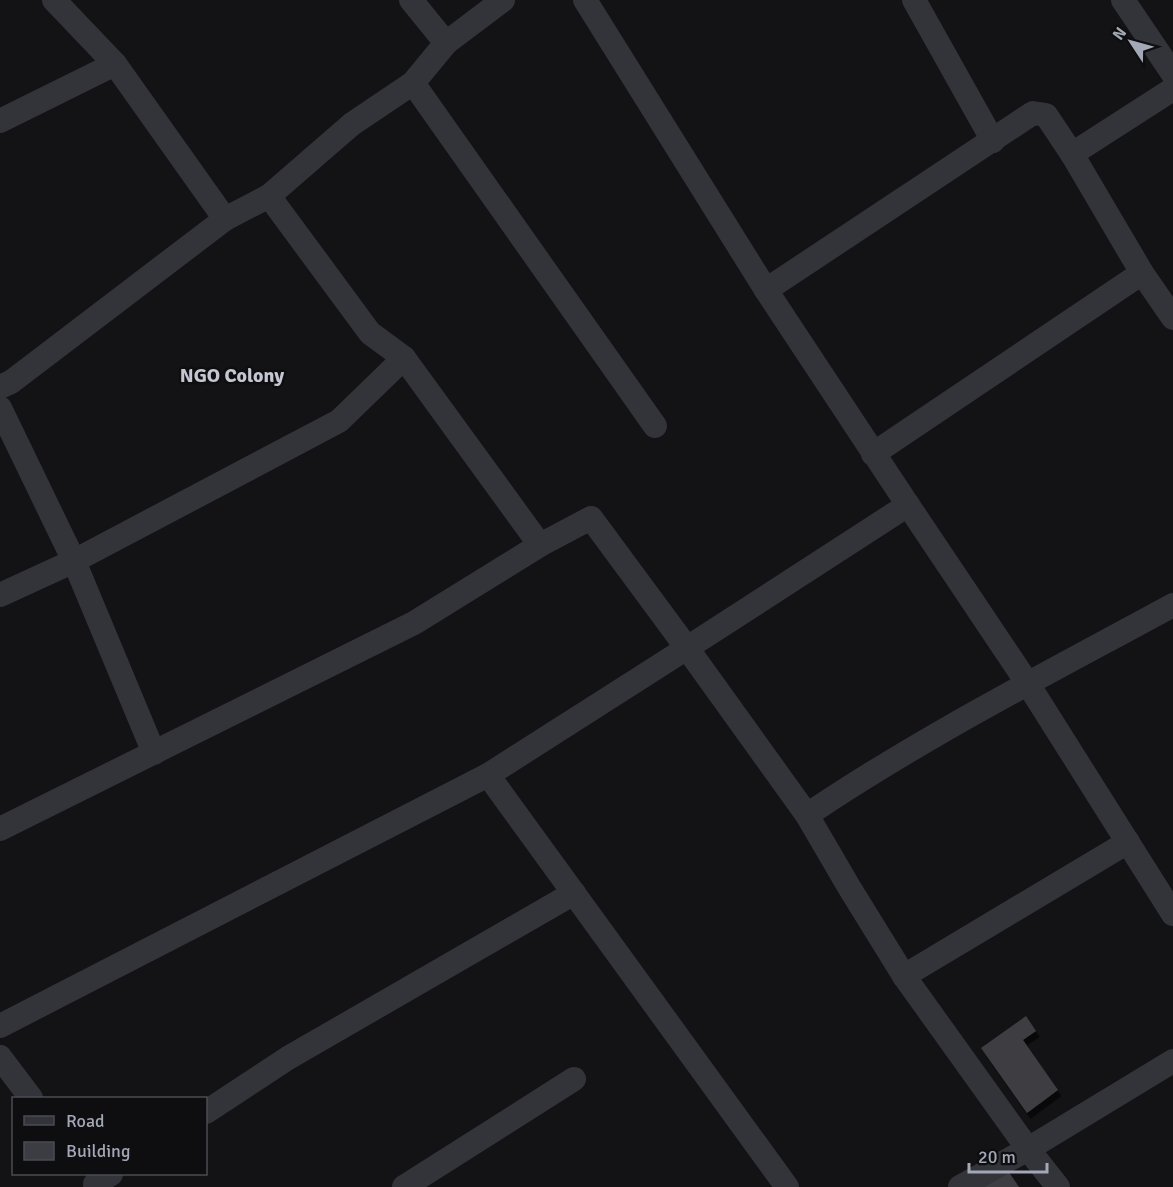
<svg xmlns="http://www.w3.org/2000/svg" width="1173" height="1187" font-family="Signika,sans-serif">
  <defs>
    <filter id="shadow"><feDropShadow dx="3.5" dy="6" stdDeviation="0" flood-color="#0009"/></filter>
  </defs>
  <rect width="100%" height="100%" fill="#131315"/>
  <g fill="#3c3d43" filter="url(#shadow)">
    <path d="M1026,1016L1036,1031L1023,1040L1058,1090L1027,1113L981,1048Z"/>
    <path d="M1004,1165L1019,1187H972Z"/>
  </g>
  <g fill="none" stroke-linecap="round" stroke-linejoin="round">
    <g stroke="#33343a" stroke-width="24">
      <path d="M54,0L115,64L225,219"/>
      <path d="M411,0L446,43"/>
      <path d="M585,0L766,290L908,505L1028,684L1173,914"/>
      <path d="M914,0L993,141"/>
      <path d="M1123,0L1173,74"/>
      <path d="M413,83L655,426"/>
      <path d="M0,121L115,64"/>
      <path d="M1072,154L1173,89"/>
      <path d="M269,196L370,333L404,358L540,545"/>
      <path d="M766,290L1033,113L1046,115L1072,154L1142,273L1173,318"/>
      <path d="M0,387L11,382L225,219L269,196L352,124L413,83L446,43L503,0"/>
      <path d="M0,408L74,561L154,753"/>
      <path d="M873,454L1142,273"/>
      <path d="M0,595L74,561L339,421L404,358"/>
      <path d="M488,775L787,1187"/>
      <path d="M807,815C924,736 1050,672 1173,605"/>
      <path d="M0,829L414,623L540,545L591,518L687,648L807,815L849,887L904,976L1028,1149L1058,1187"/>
      <path d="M904,976L1128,842"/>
      <path d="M0,1026L488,775L687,648L908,505"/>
      <path d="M0,1057L31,1098"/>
      <path d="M206,1112L288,1058L574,893"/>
      <path d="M95,1184L111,1174"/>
      <path d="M404,1187L574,1079"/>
      <path d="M960,1187L1028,1149L1173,1061"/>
    </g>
  </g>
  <g text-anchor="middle" stroke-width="5" stroke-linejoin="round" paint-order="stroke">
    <g font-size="20" font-weight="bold" fill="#c4c7d2" stroke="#0e0e10">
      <text x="232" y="382">NGO Colony</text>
    </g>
  </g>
  <rect x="12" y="1097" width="195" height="78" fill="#0e0e10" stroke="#4a4c53" stroke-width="1.5"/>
  <rect x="24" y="1116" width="30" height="9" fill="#33343a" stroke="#4a4c53" stroke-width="1.5"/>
  <text x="66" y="1127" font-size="18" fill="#a3a8b7">Road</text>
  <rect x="24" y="1142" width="30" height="18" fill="#3c3d43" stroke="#4a4c53" stroke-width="1.5"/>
  <text x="66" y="1157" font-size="18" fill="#a3a8b7">Building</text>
  <g transform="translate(1131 42) rotate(306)" stroke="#0e0e10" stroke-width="4.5" paint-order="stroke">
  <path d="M0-4.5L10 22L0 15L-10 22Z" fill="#a3a8b7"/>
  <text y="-9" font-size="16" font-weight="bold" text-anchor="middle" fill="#a3a8b7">N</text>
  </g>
  <path d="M969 1163v9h78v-9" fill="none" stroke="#a3a8b7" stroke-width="3"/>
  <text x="978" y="1163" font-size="18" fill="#a3a8b7" stroke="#0e0e10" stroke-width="4.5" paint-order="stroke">20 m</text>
</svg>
